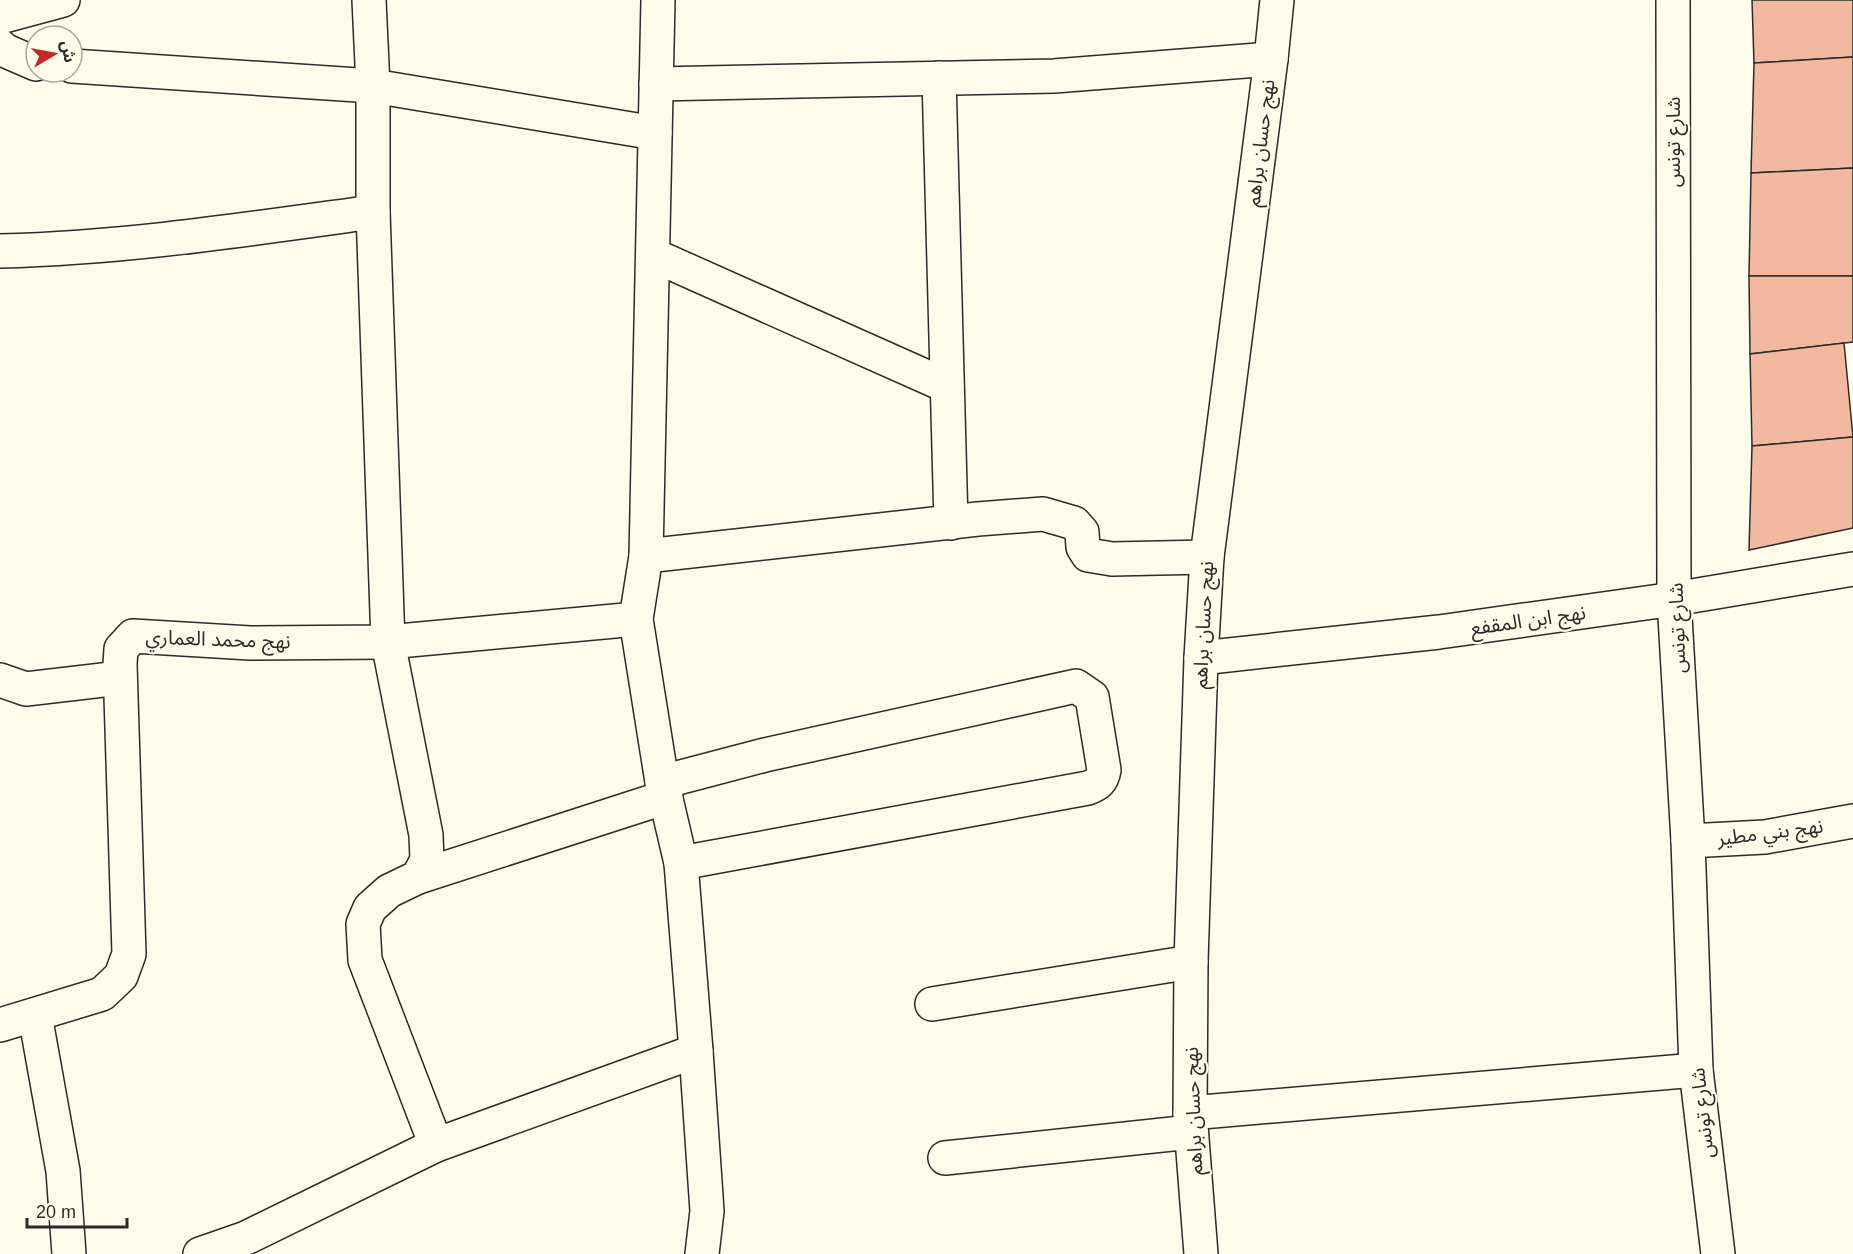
<svg xmlns="http://www.w3.org/2000/svg" width="1853" height="1254" font-family="Arial,'Noto Sans Arabic',sans-serif">
  <rect width="100%" height="100%" fill="#fdfbea"/>
  <g fill="#f2b8a0" stroke="#2b2b2b" stroke-width="1.5">
    <path d="M1752,0H1853V57L1754,63Z"/>
    <path d="M1853,57V168L1751,173L1754,63Z"/>
    <path d="M1853,168V276H1749L1751,173Z"/>
    <path d="M1749,276H1853V342L1750,354Z"/>
    <path d="M1844,343L1853,437L1752,446L1750,354Z"/>
    <path d="M1853,437V528L1749,550L1752,446Z"/>
  </g>
  <g fill="none" stroke-linecap="round" stroke-linejoin="round">
    <defs>
      <g id="minor">
        <path d="M369,0L373,86V212"/>
        <path d="M0,17L63,0"/>
        <path d="M0,46L4,50L36,64"/>
        <path d="M72,66L373,86L655,133"/>
        <path d="M939,78L951,523"/>
        <path d="M656,84L1054,76L1271,59"/>
        <path d="M0,251C125,248 249,229 373,212L388,642L426,835L427,860L418,877L389,891L370,908L363,924L365,960L436,1145"/>
        <path d="M653,255L947,386"/>
        <path d="M646,556L658,0"/>
        <path d="M1201,658L1439,632L1674,599L1853,569"/>
        <path d="M0,680L26,689L120,678"/>
        <path d="M662,782L765,755L1076,686L1092,697L1104,770C1102,781 1098,784 1088,788L681,863L696,1051L707,1211L702,1254"/>
        <path d="M1688,841L1765,837L1853,821"/>
        <path d="M681,863L662,782L636,619L646,556L978,519L1043,514L1074,523L1082,532L1083,547L1088,555L1112,559L1207,557"/>
        <path d="M418,877L666,797"/>
        <path d="M932,1004L1191,962"/>
        <path d="M35,1015L63,1171L69,1254"/>
        <path d="M0,1025L102,994L121,976L129,954L120,664L121,649L133,636L250,643L388,642L636,619"/>
        <path d="M1190,1113L1696,1070"/>
        <path d="M945,1158L1191,1132"/>
        <path d="M200,1254L246,1238L436,1145L696,1051"/>
        <path d="M1201,1254L1190,1113L1191,962L1201,658L1207,557L1271,59L1277,0"/>
      </g>
      <path id="major" d="M1673,0L1674,599L1688,841L1696,1070L1718,1254"/>
    </defs>
    <use href="#minor" stroke="#2b2b2b" stroke-width="36"/>
    <use href="#major" stroke="#2b2b2b" stroke-width="36"/>
    <use href="#minor" stroke="#fdfbea" stroke-width="33"/>
    <use href="#major" stroke="#fdfbea" stroke-width="33"/>
  </g>
  <g text-anchor="middle" stroke-width="4.5" stroke-linejoin="round" paint-order="stroke">
    <g font-size="20" fill="#2b2b2b" stroke="#fdfbea">
      <text transform="translate(1673 142) rotate(-90)" y="7">شارع تونس</text>
      <text transform="translate(1260 143) rotate(-83)" y="7">نهج حسان براهم</text>
      <text transform="translate(1528 620) rotate(-8)" y="7">نهج ابن المقفع</text>
      <text transform="translate(1203 625) rotate(-87)" y="7">نهج حسان براهم</text>
      <text transform="translate(1677 628) rotate(-92)" y="7">شارع تونس</text>
      <text transform="translate(218 639) rotate(2)" y="7">نهج محمد العماري</text>
      <text transform="translate(1770 832) rotate(-7)" y="7">نهج بني مطير</text>
      <text transform="translate(1193 1111) rotate(-92)" y="7">نهج حسان براهم</text>
      <text transform="translate(1702 1113) rotate(-96)" y="7">شارع تونس</text>
    </g>
  </g>
  <g transform="translate(54 54) rotate(80)"><circle r="28" fill="#fdfbea" stroke="#a9a89e" stroke-width="1.5"/>
  <path d="M0-4.5L10 22L0 15L-10 22Z" fill="#c62828"/>
  <text y="-9" font-size="16" font-weight="bold" text-anchor="middle" fill="#2b2b2b">ش</text>
  </g>
  <path d="M27 1218v9h100v-9" fill="none" stroke="#2b2b2b" stroke-width="3"/>
  <text x="36" y="1218" font-size="18" fill="#2b2b2b" stroke="#fdfbea" stroke-width="4.5" paint-order="stroke">20 m</text>
</svg>
